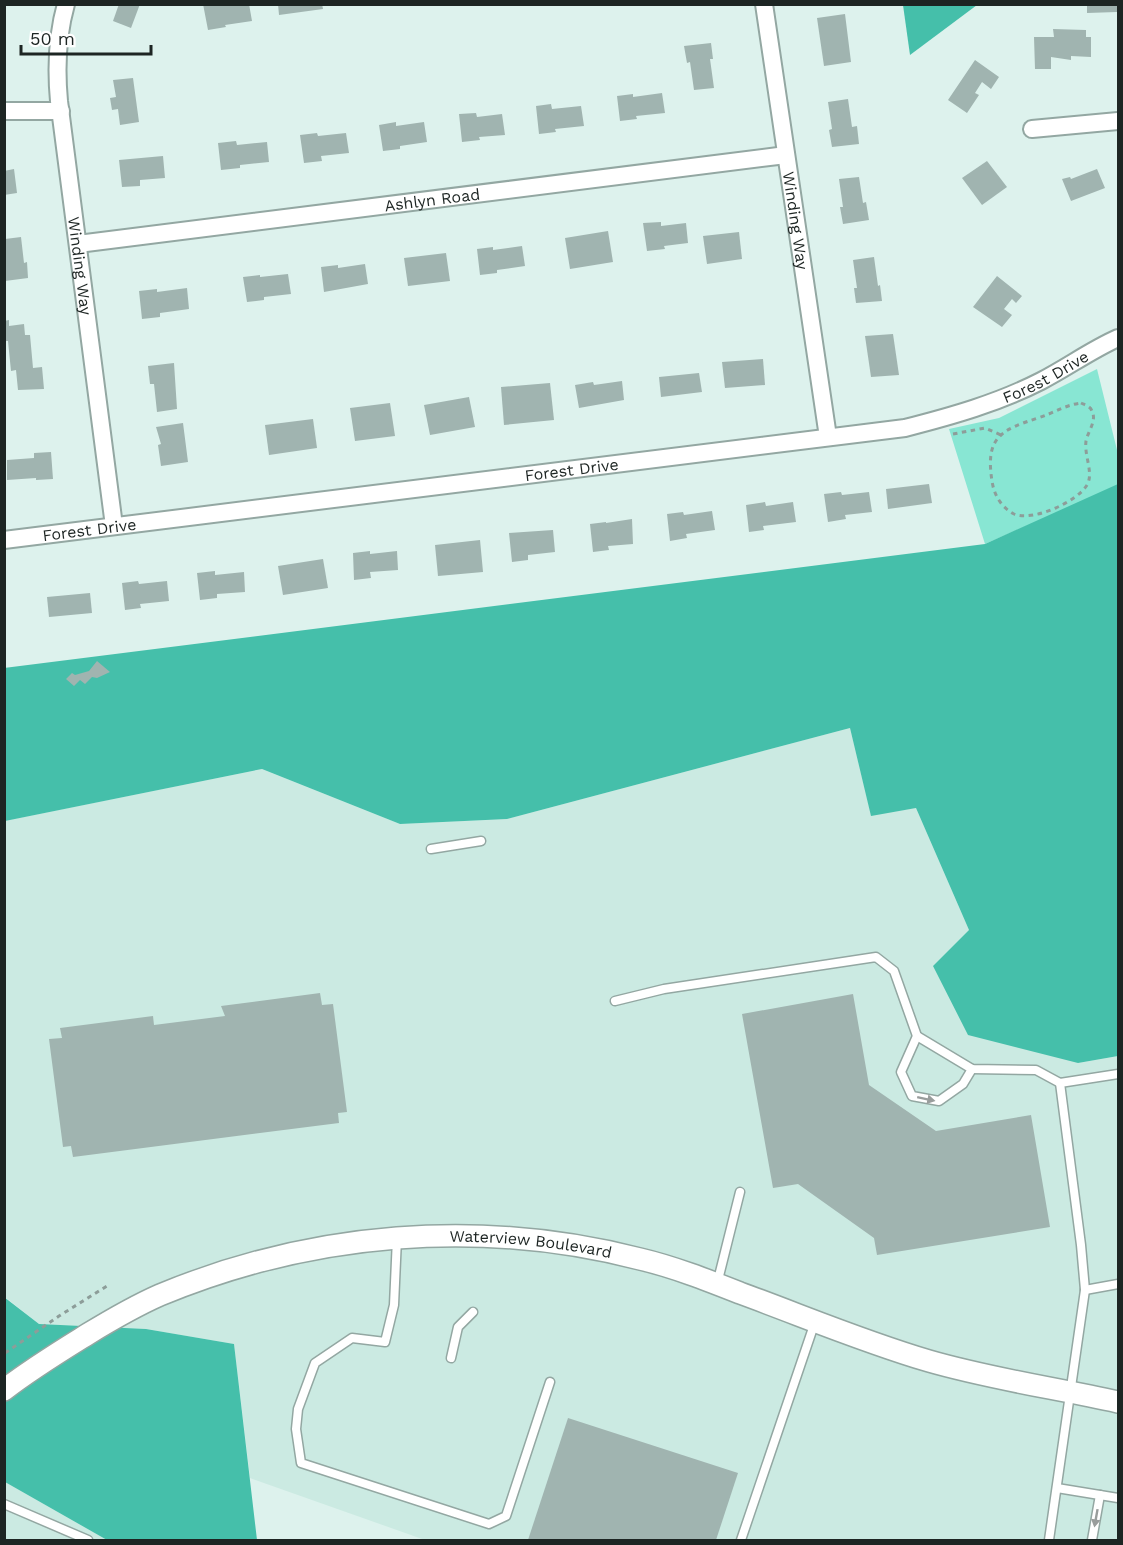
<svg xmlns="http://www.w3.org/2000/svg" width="1123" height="1545" font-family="'Work Sans',sans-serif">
  <rect width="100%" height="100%" fill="#ddf2ed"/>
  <g fill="#cbeae2">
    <path d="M850,728L871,815L916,808L969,930L933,966L1078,1063L1118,1056V1540H425L250,1478L234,1344L146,1329L39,1324L5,1297L4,821L262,769L400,824L507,819Z"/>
    <path d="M5,1482L107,1540H5Z"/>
  </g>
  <path fill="#88e6d3" d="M1097,369L1118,454V486L985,544L949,429L999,418Z"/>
  <g fill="#45bfaa">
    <path d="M903,5V4L977,5L910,55Z"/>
    <path d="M1118,484V1056L1078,1063L968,1035L933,966L969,930L916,808L871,816L850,728L507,819L400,824L262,769L5,821L4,668L985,544Z"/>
    <path d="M4,1297L39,1324L146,1329L234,1344L257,1540H107L5,1482Z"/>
  </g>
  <g fill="#a0b4b0">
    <path d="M119,4H140L131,28L113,21Z"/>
    <path d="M203,4H249L252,21L225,25L226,27L208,30Z"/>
    <path d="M278,4H322L323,9L279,15Z"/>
    <path d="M1087,4H1117V12L1087,13Z"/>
    <path d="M845,14L851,62L824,66L817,18Z"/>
    <path d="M1053,29L1086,30V37H1091V57L1071,56V60L1051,57V69H1035L1034,37H1054Z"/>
    <path d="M711,43L713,59H710L714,88L694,90L690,62L687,63L684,46Z"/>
    <path d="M975,60L999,77L991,89L982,82L975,93L979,95L967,113L948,100Z"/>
    <path d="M133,78L139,122L120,125L118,109L112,110L110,98L116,97L113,80Z"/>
    <path d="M662,93L665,113L636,116L637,119L620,121L617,96L633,94V97Z"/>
    <path d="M848,99L852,127L857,126L859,144L832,147L829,130L832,129L828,102Z"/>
    <path d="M551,104L552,109L581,106L584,126L555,129L556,132L539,134L536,106Z"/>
    <path d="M476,113L477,117L502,114L505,135L479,137L480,140L462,142L459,114Z"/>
    <path d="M396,122V126L424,122L427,142L400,146V149L383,151L379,125Z"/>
    <path d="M317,133L318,136L346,133L349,153L321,156L322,161L304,163L300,135Z"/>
    <path d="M236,141L237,145L267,142L269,162L240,165V168L221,170L218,143Z"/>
    <path d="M163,156L165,178L140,180V186L122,187L119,160Z"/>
    <path d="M987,161L1007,187L982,205L962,178Z"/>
    <path d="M14,169L17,193L4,195V171Z"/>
    <path d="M1097,169L1105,188L1071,201L1062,179L1070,177L1071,179Z"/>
    <path d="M859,177L863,203L866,202L869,220L843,224L840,207H843L839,179Z"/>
    <path d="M661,222V226L686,223L688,243L664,246L665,249L647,251L643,223Z"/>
    <path d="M608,231L613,262L570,269L565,238Z"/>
    <path d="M739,232L742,259L707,264L703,236Z"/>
    <path d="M21,237L24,263L27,262L28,278L5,281V239Z"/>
    <path d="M522,246L525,266L497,270V273L480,275L477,249L493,247V250Z"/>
    <path d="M446,253L450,281L408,286L404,258Z"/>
    <path d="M874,257L878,286L880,285L882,301L856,303L854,288H857L853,260Z"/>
    <path d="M365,264L368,284L324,292L321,267L338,265V268Z"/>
    <path d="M288,274L291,294L264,297V300L247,302L243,277L260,275V277Z"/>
    <path d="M997,276L1022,296L1016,303L1012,299L1004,309L1012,315L1002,327L973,307Z"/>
    <path d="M187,288L189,309L160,313V317L142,319L139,291L157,289V292Z"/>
    <path d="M9,320V326L24,324L25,335H30L33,368L42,367L44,389L18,390L16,370L11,371L8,341H4V321Z"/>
    <path d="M893,334L899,375L871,377L865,336Z"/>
    <path d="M763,359L765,385L725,388L722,362Z"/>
    <path d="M174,363L177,409L157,412L154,384H150L148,366Z"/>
    <path d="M699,373L702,392L661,397L659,377Z"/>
    <path d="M622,381L624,400L579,408L575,385L593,382L594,385Z"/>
    <path d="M550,383L554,420L504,425L501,387Z"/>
    <path d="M469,397L475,427L430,435L424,405Z"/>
    <path d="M390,403L395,436L355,441L350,408Z"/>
    <path d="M313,419L317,448L269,455L265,425Z"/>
    <path d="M183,423L188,462L161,466L158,445L161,444L156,427Z"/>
    <path d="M51,452L53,479L36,480V478L7,480V460L34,458V453Z"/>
    <path d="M929,484L932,503L888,509L886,489Z"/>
    <path d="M841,492L842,495L869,492L872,512L845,515L846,519L828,522L824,494Z"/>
    <path d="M765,502L766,506L793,502L796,522L763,526L764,530L749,532L746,505Z"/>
    <path d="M712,511L715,530L686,534L687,538L670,541L667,514L683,512L684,515Z"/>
    <path d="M632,519L633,544L608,546L609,550L593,552L590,524L606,522V523Z"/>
    <path d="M553,530L555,552L528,555V560L512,562L509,533Z"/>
    <path d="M480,540L483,572L438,576L435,545Z"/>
    <path d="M370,551V554L397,551L398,570L370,572L371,578L354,580L353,553Z"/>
    <path d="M323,559L328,588L283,595L278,566Z"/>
    <path d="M215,571V575L244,572L245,592L217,594V598L200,600L197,573Z"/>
    <path d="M138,581L139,584L167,581L169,601L140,604L141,608L125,610L122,583Z"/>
    <path d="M90,593L92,613L49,617L47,597Z"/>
    <path d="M97,661L110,672L97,678L92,677L85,684L80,680L74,686L66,679L72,673L75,675L89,671Z"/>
    <path d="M320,993L322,1005L333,1004L347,1112L338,1113L339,1123L73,1157L71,1146L63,1147L49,1039L62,1038L60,1028L153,1016L154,1025L225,1016L221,1006Z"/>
    <path d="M853,994L869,1085L936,1131L1031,1115L1050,1227L877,1255L874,1238L798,1184L773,1188L742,1014Z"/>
    <path d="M568,1418L738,1473L716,1540H528Z"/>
  </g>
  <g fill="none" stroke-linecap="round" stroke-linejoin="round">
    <defs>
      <g id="service">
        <path d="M431,849L481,841"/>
        <path d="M615,1001L664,989L876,957L894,971L917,1036L972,1069L1036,1070L1060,1083"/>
        <path d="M917,1036L901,1072L912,1096L939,1101L963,1084L972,1069"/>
        <path d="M397,1238L394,1305L385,1342L352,1338L315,1363L298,1409L296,1429L301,1463L489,1524L506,1516L550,1382"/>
        <path d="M717,1284L740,1192"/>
        <path d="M1085,1290L1118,1284"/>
        <path d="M451,1358L458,1327L473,1312"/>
        <path d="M1057,1488L1118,1498"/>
        <path d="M4,1504L88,1540"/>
        <path d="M741,1540L815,1322"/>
        <path d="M1049,1540L1085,1290L1081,1245L1060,1083L1118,1074"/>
        <path d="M1092,1540L1100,1495"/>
      </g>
      <g id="minor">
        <path id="s1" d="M66,4C57,36 56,69 59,101L114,526"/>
        <path id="s2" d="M764,4L828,437"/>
        <path d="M4,111H61"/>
        <path d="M1032,129L1118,121"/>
        <path id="s3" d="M78,244L786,155"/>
        <path id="s4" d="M4,540L905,428C952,416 998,403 1041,381C1068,367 1091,350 1118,338"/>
      </g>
      <g id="tertiary">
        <path id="s5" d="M4,1390C31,1369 59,1352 88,1334C111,1320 135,1306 160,1295C312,1232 480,1218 640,1259C674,1267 707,1280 740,1293C803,1316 864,1342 929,1361C991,1379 1055,1388 1118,1402"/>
      </g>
    </defs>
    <use href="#service" stroke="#93a7a2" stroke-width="11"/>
    <use href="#minor" stroke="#93a7a2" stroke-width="20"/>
    <use href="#tertiary" stroke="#93a7a2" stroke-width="24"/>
    <g stroke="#8d9d99" stroke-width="3" stroke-dasharray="4.5 4.5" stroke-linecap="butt">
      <path d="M1081,403C1085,405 1090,406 1092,411C1097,421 1088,431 1086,441C1084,456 1094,473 1087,485C1077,502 1032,522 1014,514C1001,507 994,495 992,481C985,437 1001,430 1038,418C1054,413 1065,405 1081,403Z"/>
      <path d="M953,434L985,428L1001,435"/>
      <path d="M5,1353L59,1316L107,1286"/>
    </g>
    <use href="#service" stroke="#fff" stroke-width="8"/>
    <use href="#minor" stroke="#fff" stroke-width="16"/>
    <use href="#tertiary" stroke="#fff" stroke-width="21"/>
  </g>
  <defs><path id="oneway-solid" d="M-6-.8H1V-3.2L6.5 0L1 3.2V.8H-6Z" transform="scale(1.5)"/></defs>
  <g fill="#999d9c">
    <use href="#oneway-solid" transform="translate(926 1099) rotate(12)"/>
    <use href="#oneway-solid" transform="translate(1096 1518) rotate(100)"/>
  </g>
  <g text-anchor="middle" stroke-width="6" stroke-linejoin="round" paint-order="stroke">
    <g font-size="16" fill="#1d2523" stroke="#fff">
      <text dy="6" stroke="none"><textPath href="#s3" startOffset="357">Ashlyn Road</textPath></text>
      <text dy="6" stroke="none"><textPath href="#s2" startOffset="219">Winding Way</textPath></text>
      <text dy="6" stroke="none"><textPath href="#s1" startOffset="264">Winding Way</textPath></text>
      <text dy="6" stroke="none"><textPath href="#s4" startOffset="1058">Forest Drive</textPath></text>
      <text dy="6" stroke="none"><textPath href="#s4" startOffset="572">Forest Drive</textPath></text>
      <text dy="6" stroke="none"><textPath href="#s4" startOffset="86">Forest Drive</textPath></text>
      <text dy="6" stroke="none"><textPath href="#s5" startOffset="562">Waterview Boulevard</textPath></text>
    </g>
  </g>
  <rect width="1123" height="1545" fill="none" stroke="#1d2523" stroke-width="12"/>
  <path d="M21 45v9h130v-9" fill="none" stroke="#1d2523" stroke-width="3"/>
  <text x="30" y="45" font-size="18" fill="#1d2523" stroke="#ffffff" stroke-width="4.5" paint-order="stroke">50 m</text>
</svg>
